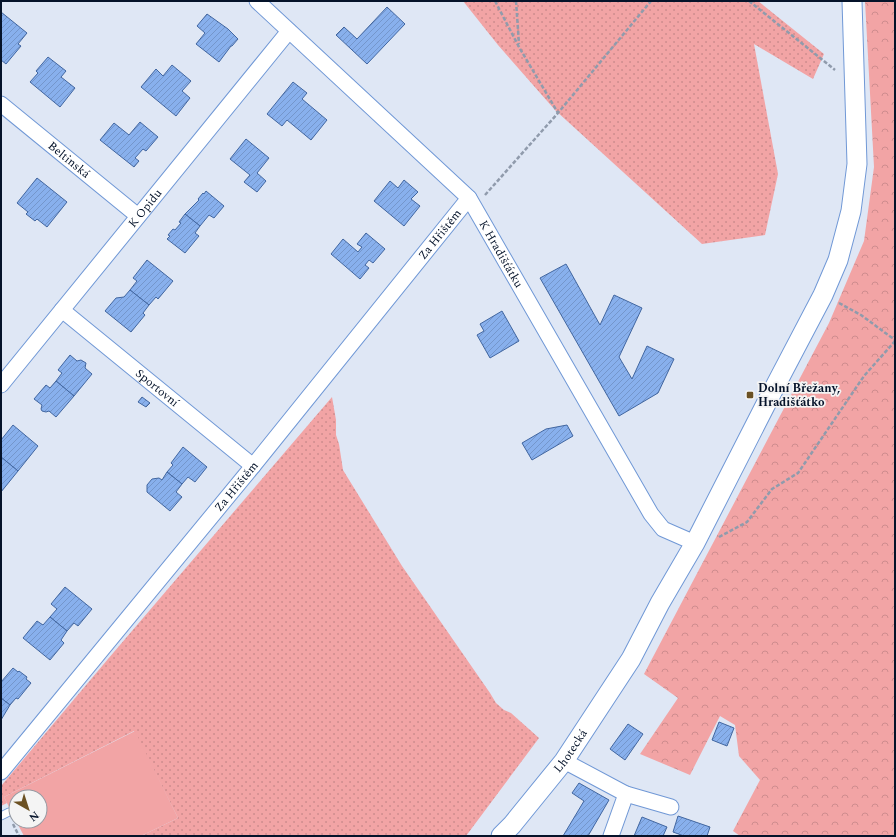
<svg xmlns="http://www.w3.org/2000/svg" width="896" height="837" font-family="Spectral,serif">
  <defs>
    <pattern id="grass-dots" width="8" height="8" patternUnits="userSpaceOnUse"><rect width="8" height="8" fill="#f2a4a5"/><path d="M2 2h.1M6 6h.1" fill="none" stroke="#ce8c8e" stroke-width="1.8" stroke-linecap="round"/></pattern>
    <pattern id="forest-crowns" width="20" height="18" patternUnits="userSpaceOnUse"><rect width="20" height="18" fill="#f2a4a5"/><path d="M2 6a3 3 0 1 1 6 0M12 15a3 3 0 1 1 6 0" fill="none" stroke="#ce8c8e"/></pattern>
    <pattern id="building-hatch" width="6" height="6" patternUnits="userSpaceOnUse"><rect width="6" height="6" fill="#88b0ed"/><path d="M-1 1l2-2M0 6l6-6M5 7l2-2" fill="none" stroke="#7496cb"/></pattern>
  </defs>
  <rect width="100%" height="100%" fill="#dfe7f5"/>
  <g fill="url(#grass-dots)">
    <path d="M463,1H758L824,54L813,79L754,44L778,174L765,235L702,244L555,110L498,45Z"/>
    <path d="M332,397L336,420V435L339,444L343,470L402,566L490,693L496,703L504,710L511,713L539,738L466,836H141L178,818L134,731L4,797L7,803L1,806V786L108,659Z"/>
  </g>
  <path fill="url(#forest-crowns)" d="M865,1H895V836H740L733,831L760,780L739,756L735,725L720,716L690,775L640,754L678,698L644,674L829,323L864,241L874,167Z"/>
  <path fill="#f2a4a5" d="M135,731L178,818L141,836H24L16,821H40V797H16V821L4,797Z"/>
  <g fill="url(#building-hatch)" stroke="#4166a0">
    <path d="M387,7L405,24L367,64L336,35L344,27L357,39Z"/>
    <path d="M1,12L27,33L18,44L21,46L6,64L1,60Z"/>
    <path d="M207,14L228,29L238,39L232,46H231L219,62L196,44L205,33L197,26Z"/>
    <path d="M48,57L66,71L61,77L75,88L60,107L30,82L38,73L36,71Z"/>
    <path d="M172,65L191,81L182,91L190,98L176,116L141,87L156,69L163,76Z"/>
    <path d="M293,82L307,93L302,99L327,120L311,140L287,120L282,126L267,114Z"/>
    <path d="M140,122L158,137L146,151L143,149L135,158L139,161L134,167L100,140L114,123L129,135Z"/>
    <path d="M246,139L269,158L257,173L266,181L257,192L244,182L250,175L230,159Z"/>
    <path d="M37,178L67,202L47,227L37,219L35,221L26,214L28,212L17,203Z"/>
    <path d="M404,180L418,192L411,199L420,206L404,226L374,201L390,181L398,188Z"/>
    <path d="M206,191L224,206L214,218L209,215L200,226L185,214L199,200L198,199L203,193L204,194Z"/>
    <path d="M185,214L200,226L195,233L199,236L185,253L167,239L170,236L168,235L173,229L175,230L181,223L179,222Z"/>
    <path d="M366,233L385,249L373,263L369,260L365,265L369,268L360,279L331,254L343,239L358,252L362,247L357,244Z"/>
    <path d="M147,260L173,281L158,299L156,297L149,305L130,290L137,281L133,278Z"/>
    <path d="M566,264L600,325L614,295L642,308L619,357L632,379L647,346L674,359L658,393L619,416L540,278Z"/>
    <path d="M130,290L149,305L143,313L145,315L131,332L105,311L116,298L124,297Z"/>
    <path d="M502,311L519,341L490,358L477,335L484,331L480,324Z"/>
    <path d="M70,355L77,361L81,360L86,363L85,368L92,374L74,396L56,381L62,373L58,370Z"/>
    <path d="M56,381L74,396L56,417L49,411L46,412L42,411L41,409L42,405L34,399L46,385L50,388Z"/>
    <path d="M142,397L150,403L146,407L138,402Z"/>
    <path d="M13,425L38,446L18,471L1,457V440Z"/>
    <path d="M567,425L573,436L532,460L522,443L546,429Z"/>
    <path d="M183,447L207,467L195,482L188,477L182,484L167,472L173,465L171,463Z"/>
    <path d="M1,457L18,471L1,492Z"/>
    <path d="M167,472L182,484L176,492L182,497L170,511L147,492V485L152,479L159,478L162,480Z"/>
    <path d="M65,587L92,609L78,626L74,623L67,631L50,617L57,609L51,604Z"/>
    <path d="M50,617L67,631L61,640L64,643L50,660L23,638L37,621L43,625Z"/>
    <path d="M13,668L18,672L19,671L27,677L26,679L31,683L18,699L16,698L10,705L1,698V682Z"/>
    <path d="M1,698L10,705L1,720Z"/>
    <path d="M719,722L734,728L727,746L712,740Z"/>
    <path d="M628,724L643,734L625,760L610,749Z"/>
    <path d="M579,783L609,800L588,836H563L584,801L572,793Z"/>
    <path d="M678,816L710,827L707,836H684L673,832Z"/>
    <path d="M642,817L667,827L663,836H634Z"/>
  </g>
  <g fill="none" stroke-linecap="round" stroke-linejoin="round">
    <defs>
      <path id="service" d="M1,816L9,812"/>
      <g id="minor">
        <path id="s1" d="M257,1L469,198L651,514L663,529L695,543"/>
        <path id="s2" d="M1,104L138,216"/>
        <path id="s3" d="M62,310L253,466"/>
        <path id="s4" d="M1,385L289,31"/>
        <path d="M564,761L626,794L611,836"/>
        <path id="s5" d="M1,772L253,466L469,198"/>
        <path d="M626,794L671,807"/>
      </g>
      <g id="tertiary">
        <path id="s6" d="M501,836L512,825L564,761L631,659L660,603L695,543L770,396L823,295L838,260L851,211L857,164L852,1"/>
      </g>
    </defs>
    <use href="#service" stroke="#7098d6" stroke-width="9"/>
    <use href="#minor" stroke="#7098d6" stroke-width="17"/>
    <use href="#tertiary" stroke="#7098d6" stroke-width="21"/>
    <g stroke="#909bac" stroke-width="2.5" stroke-dasharray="4 2" stroke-linecap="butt">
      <path d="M495,1L519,47L558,113"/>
      <path d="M516,1L519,44"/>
      <path d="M749,1L835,70"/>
      <path d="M485,195L558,113L651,1"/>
      <path d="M839,303L861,315L895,340"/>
      <path d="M719,537L747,522L772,489L798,473L864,376L895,341"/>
      <path d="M13,824L19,836"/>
    </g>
    <use href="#service" stroke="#fff" stroke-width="7"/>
    <use href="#minor" stroke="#fff" stroke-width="15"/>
    <use href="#tertiary" stroke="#fff" stroke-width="19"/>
  </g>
  <rect fill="#6b5123" stroke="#f4f4f4" stroke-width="1.5" x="746" y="391" width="8" height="8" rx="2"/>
  <g text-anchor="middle" stroke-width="3.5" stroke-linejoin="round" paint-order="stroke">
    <g font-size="12" fill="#05132a" stroke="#f4f4f4">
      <text dy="4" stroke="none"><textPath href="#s2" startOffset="88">Beltinská</textPath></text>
      <text dy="4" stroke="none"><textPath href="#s4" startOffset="228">K Opidu</textPath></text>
      <text dy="4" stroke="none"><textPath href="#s5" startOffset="694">Za Hřištěm</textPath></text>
      <text dy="4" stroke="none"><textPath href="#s1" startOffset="354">K Hradišťátku</textPath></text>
      <text dy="4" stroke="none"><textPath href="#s3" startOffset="123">Sportovní</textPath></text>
      <text dy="4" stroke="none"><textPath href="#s5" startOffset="370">Za Hřištěm</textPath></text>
      <text dy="4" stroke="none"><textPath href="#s6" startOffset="110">Lhotecká</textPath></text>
    </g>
    <g font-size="12" font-weight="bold" fill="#05132a" stroke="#f4f4f4" text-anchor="start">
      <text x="758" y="392">Dolní Břežany,<tspan x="758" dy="14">Hradišťátko</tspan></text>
    </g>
  </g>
  <rect width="896" height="837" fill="none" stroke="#05132a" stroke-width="4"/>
  <g transform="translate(28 809) rotate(141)"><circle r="19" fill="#f4f4f4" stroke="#949aa3"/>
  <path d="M0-3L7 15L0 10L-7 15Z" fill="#6b5123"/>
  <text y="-6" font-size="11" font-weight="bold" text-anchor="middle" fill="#05132a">N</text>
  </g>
</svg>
